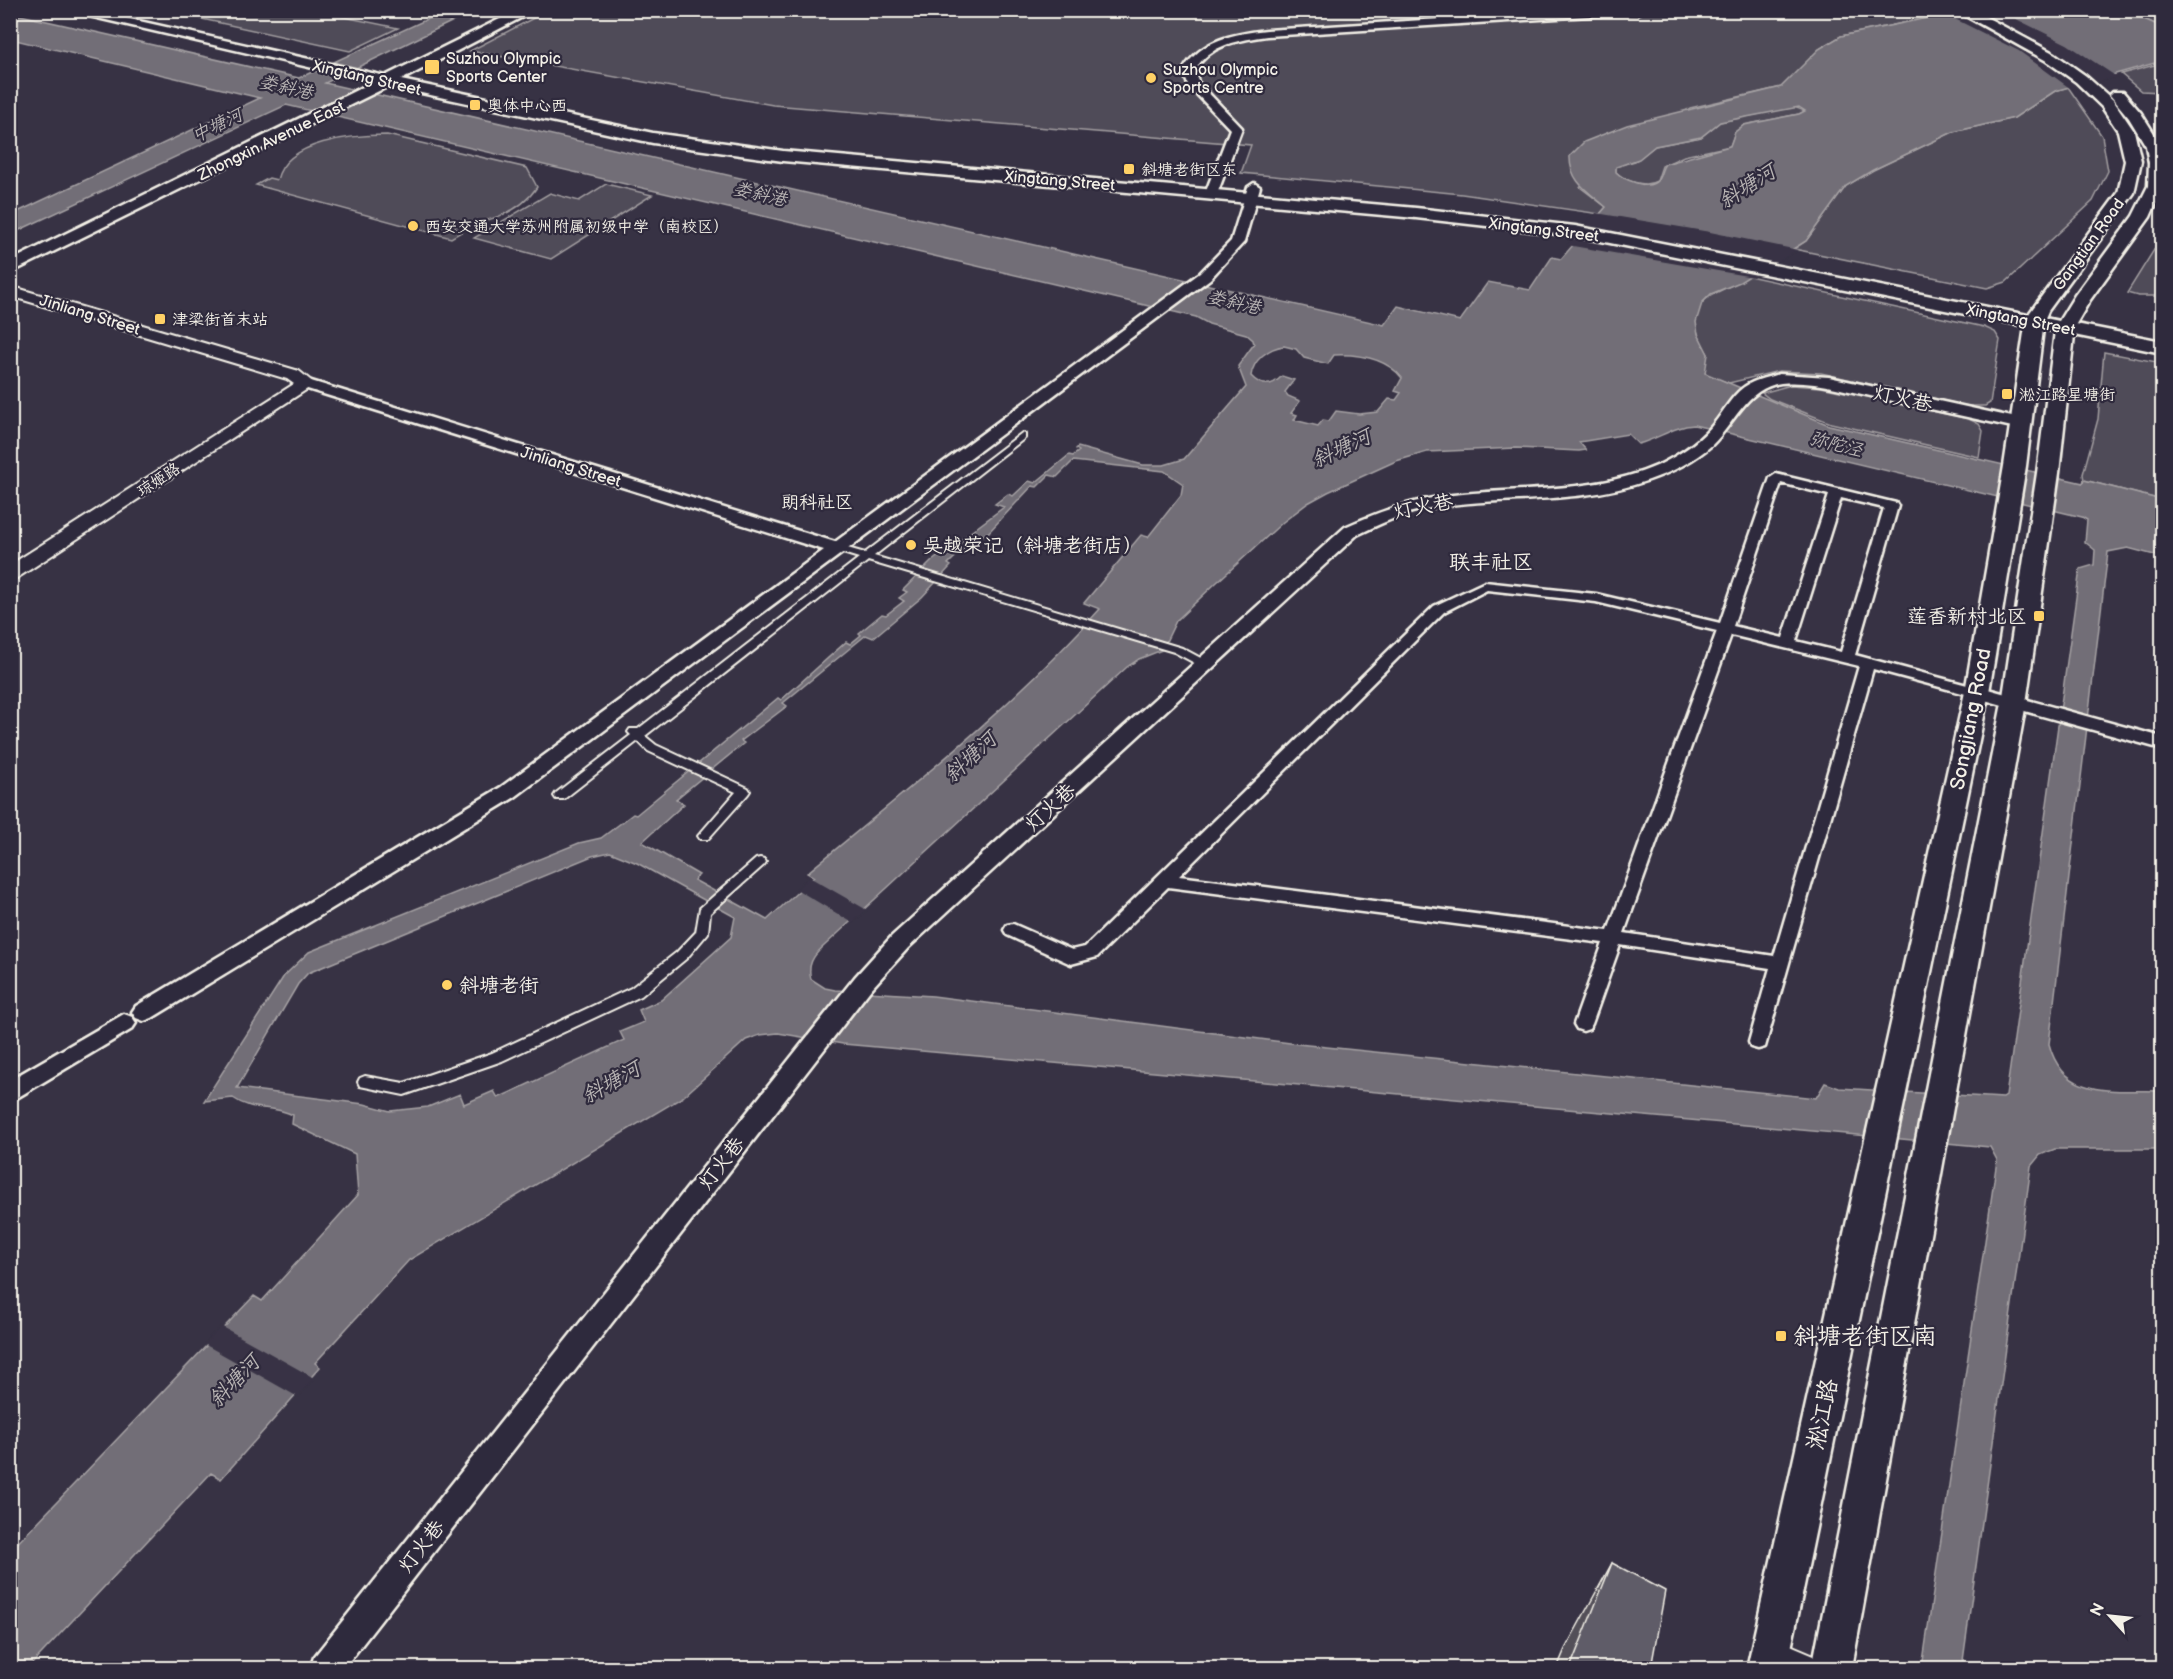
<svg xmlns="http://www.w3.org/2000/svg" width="2173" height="1679" font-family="'Balsamiq Sans','LXGW WenKai TC',sans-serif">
  <rect width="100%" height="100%" fill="#373244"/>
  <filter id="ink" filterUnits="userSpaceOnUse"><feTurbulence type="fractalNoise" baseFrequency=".0167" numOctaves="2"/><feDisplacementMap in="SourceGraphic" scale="12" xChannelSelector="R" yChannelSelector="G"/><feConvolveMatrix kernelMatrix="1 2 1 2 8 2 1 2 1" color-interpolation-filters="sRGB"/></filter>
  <g filter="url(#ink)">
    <g fill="#504b59" stroke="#a29ea0" stroke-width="1.5">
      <path d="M549,10L1787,11L1783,14L1819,10L1939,11L1927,18L1841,36L1819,49L1782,87L1690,108L1580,187L1606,207L1600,214L1462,194L1241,173L1251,145L773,105L470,51Z"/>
      <path d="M165,11H315L398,28L350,51Z"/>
      <path d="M2126,11H2162V27Z"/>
      <path d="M2162,63V92L2141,91L2121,74Z"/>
      <path d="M2068,87L2102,136L2108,171L2093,201L2006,282L1987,288L1794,249L1806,241L1846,186L1873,170L1953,132L2014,118L2055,91Z"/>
      <path d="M1794,107L1805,111L1799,114L1744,125L1735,132L1730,146L1684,156L1662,166L1657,181C1645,188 1625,181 1616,172V166L1635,161L1655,146L1701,137L1720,122Z"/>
      <path d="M387,135L527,168L537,187C518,216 483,223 450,227L463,231L451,238L256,185L269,178L277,180C286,140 354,135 387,135Z"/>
      <path d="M606,184L652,195L551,259L474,238L550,193L579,201Z"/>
      <path d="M2162,237V296H2138L2127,293Z"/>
      <path d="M1749,276L1984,327L1995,332L2000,340L1990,403L1985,406H1968L1821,373L1779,371L1729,383L1709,376L1703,370L1708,354C1675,299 1713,297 1749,276Z"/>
      <path d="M2104,352L2162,363V500L2084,480L2083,474L2098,419Z"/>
      <path d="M1791,385L1821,387L1969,419L1979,424L1983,431L1979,457L1831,423L1770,399L1762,393Z"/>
    </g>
    <path fill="#726e77" stroke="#a6a2a4" stroke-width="1.5" fill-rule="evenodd" d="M445,11H474L325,83L1384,325L1398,306L1460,321L1488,282L1530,290L1552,257L1561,259L1606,207C1589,192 1569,182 1570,156L1584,142L1627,125L1781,87L1819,49L1841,36L1927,18L1940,11H2126L2162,27V61L2055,91L2014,118L1953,132L1873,170L1846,186L1806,241L1740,282L1711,294L1702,303L1696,322L1698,334L1708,354L1705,373L1829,425L2083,483L2084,480L2162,500V557L2128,548L2108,552L2049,1044C2064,1101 2116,1089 2162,1091V1149H2055L2040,1155L2031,1166L1962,1668H1922L1997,1160L1990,1147L843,1044L778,1033L760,1035L746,1040L683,1097L409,1260L315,1363L320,1367L221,1479L211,1473L28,1668H11V1550L254,1296L262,1301L358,1195L355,1154L292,1124L293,1115C270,1104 254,1113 233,1098L204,1101L284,976L309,952L579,843L601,838L633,814L636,815L778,698L781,700L846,642L850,644L861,635L859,633L882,614L886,615L904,601L899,598L907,592L903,590L932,561L1004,507L995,504L1008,494L1013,496L1029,481L1035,483L1069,455L1073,456L1079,451L1076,449L1078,447L1143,465H1164L1184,459L1246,387L1238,366L1254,344L1253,340L1246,334L1209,324L1196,317L286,105L11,234V215L260,98L11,39V13L299,78ZM1799,107L1805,111L1799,114L1744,125L1735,132L1730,146L1665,164C1661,169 1661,177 1657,181C1648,191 1623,179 1616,172V167L1639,159L1655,146L1701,137L1720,122ZM1284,346L1296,349L1304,358L1328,364L1334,355C1359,354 1386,358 1402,378L1395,391L1401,393L1396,400L1389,399L1378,412L1359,414L1336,411L1329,421L1323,420L1318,426L1294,420L1297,415L1291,413L1300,401L1288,396L1285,392L1294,380L1282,376C1272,387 1261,387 1251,376C1253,360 1268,348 1284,346ZM1694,425L2082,517L2087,520L2085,542L2095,550L2094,565L2080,569L2006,1096L2003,1098L1839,1088L1825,1083L1816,1098L1298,1044L933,996L835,990L825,988L811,979C807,965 813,956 823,947L1127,667L1139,659L1162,650L1176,621L1216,583L1283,522L1308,503L1328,492L1396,461L1427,452L1516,448L1579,451L1586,450L1579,442L1628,434L1638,444C1658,439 1674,426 1694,425ZM1073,461L1164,471L1183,484L1181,495L1148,537L1141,535L1084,603L1100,609C1013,707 908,789 807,873L814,877L767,920L694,880L699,875L642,842L684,804L676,799L744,743L741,741L787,706L783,703L866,635L873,638L922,597L951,566L948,564L973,540L988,533L1032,486L1037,487L1049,475L1057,477ZM610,852L637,863L735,917L731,937L661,1000L639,1010L644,1022L620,1032L624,1040L498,1098L494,1091L464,1104L460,1094L428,1107L390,1111L364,1104L237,1088L298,984L308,973L592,856Z"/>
    <g fill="#373244">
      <path d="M1939,11H2000L2067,44L2117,77L2071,89L2019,51Z"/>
      <path d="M1596,213L1710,232L1798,250L1753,277L1567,245Z"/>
      <path d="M804,874L867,910L853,923L796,889L809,877Z"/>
      <path d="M221,1326L314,1378L298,1397L204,1344Z"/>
    </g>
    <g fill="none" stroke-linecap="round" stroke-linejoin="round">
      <defs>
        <g id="pedestrian">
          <path d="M1022,433L1025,434V438L874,556L1182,648L1210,663L1211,665L1210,667H1202L1174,652L868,561L645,736L656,745L748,788L750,791L748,794L708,839H700L698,836L736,792L648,751L638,741L564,799H556L554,796L556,793L631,735L628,732L630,729H638L859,558L833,550V546L837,545L865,553Z"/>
          <path d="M760,858L764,859L766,862L764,865L710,913L708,933L687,958L641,996L502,1061L404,1095L360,1086L358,1082L360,1078L365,1076L404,1083L492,1053L631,988L677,952L696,932L700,908L756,859Z"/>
        </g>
        <path id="minor" d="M1776,474L1896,503L1898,506L1855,655L1982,689L1985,692L1977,697L1873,669L1765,1047L1758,1049L1751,1047L1749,1042L1770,968L1620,945L1592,1024L1589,1029L1583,1031L1577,1029L1574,1024L1603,943L1168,887L1097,957L1071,964L1007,935L1004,930L1007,925L1013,924L1072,950L1085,947L1434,606L1485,582L1596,594L1720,623L1770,478ZM1781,483L1829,495L1783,638L1733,626ZM1841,498L1884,508L1841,652L1796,641ZM1487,590L1596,602L1717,631L1608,931L1179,876L1444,612ZM1731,635L1859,666L1774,956L1624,933Z"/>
        <g id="tertiary">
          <path d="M1578,10H1643L1638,13L1267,36C1239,40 1210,44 1195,70L1198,82L1242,128L1217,194L1211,198L1205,194L1230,129L1188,85L1183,70C1202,39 1233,34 1267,30Z"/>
          <path d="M1254,183L1260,187L1244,242L1210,279L515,797L152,1018L144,1021L136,1018L132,1012L136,1006L501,787L824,550L301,387L298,384L301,381H311L835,542L1200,273L1231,241L1248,187Z"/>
          <path d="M1779,374L1829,377L2021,419L2029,424L2021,429C1974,418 1926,408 1879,398C1847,391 1814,380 1781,383C1746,388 1735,423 1712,445C1694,461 1672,472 1649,480C1575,507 1496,494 1420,510C1398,515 1378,525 1357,535L908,948L871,989L344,1668H310L314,1657L855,977L892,936L1345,527C1380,511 1414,499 1453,495C1522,487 1594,494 1659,465C1681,454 1701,441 1716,421C1726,408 1734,392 1749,384C1758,379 1769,377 1779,374Z"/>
          <path d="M1977,686L2162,737V749L1970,696L1967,692L1970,688Z"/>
          <path d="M124,1014L132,1017L136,1023L132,1029L10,1102V1080Z"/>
        </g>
        <g id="secondary">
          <path d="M10,286L299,371L315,384L17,578L10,580V565L294,384L287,379L10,296Z"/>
          <path d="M1769,1636L1814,1655L1819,1668L1756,1667L1751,1654L1756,1641Z"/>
        </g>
        <path id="primary" d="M63,10H90L385,76L518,10H536L401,80L653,133L783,151L1416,208L1575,226L2028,315L2118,193L2125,161L2118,131L2102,107L2076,82L2045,60L1955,10H1973L2055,54L2086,76L2113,100L2134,131L2141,161L2134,193L2048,311L2045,318L2059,321L2075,295L2133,216L2148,186L2149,163L2146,146L2129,118L2110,95L2113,92H2123L2141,113L2162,146V190L2150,217L2090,300L2076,324L2162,341V353L2074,335L2059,473L2026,703L1852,1668H1812L2002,703L2037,473L2055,331L2043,329L2026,466L1989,692L1787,1668H1747L1965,692L2004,466L2025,326L1575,236L1416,218L783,161L653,143L389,86L10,273V261L373,82Z"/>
      </defs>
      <use href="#pedestrian" stroke="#f4f1e8" stroke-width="4"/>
      <use href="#minor" stroke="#f4f1e8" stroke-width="5"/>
      <use href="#tertiary" stroke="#f4f1e8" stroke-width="5"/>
      <use href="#secondary" stroke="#f4f1e8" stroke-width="4"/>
      <use href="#primary" stroke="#f4f1e8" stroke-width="5"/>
      <use href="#pedestrian" fill="#2f2a3d" fill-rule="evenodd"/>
      <use href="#minor" fill="#2f2a3d" fill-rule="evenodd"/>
      <use href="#tertiary" fill="#2f2a3d" fill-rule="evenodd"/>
      <use href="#secondary" fill="#2f2a3d" fill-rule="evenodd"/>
      <use href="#primary" fill="#2f2a3d" fill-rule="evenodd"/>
    </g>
    <path fill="#524f59" stroke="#f4f1e8" stroke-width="1.5" d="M1612,1563L1651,1668H1557L1565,1649Z"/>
    <path fill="#5f5c67" stroke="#f4f1e8" stroke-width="1.5" d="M1612,1563L1665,1591L1651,1668H1570Z"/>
  </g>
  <g fill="#ffd166" stroke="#2f2a3d" stroke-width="2">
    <rect x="424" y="59" width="16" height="16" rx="3"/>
    <circle cx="1151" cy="78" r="6"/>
    <rect x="469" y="99" width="12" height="12" rx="3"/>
    <rect x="1123" y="163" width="12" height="12" rx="3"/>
    <circle cx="413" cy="226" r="6"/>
    <rect x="154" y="313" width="12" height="12" rx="3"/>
    <rect x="2001" y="388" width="12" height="12" rx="3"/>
    <circle cx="911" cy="545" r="6"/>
    <rect x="2033" y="610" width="12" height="12" rx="3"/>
    <circle cx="447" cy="985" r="6"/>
    <rect x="1775" y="1330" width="12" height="12" rx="3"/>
  </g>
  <g text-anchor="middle" stroke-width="4.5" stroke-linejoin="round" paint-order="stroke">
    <g font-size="16" fill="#f4f1e8" stroke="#2f2a3d" text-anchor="start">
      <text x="446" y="64">Suzhou Olympic<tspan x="446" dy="18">Sports Center</tspan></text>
      <text x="1163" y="75">Suzhou Olympic<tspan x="1163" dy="18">Sports Centre</tspan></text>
      <text x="487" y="111">奥体中心西</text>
      <text x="1141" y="175">斜塘老街区东</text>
      <text x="425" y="232">西安交通大学苏州附属初级中学（南校区）</text>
      <text x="172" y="325">津梁街首末站</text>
      <text x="2019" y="400">淞江路星塘街</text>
    </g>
    <g font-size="16" fill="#f4f1e8" stroke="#2f2a3d">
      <text transform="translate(367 77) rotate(13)" y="6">Xingtang Street</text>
      <text transform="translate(271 140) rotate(-26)" y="6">Zhongxin Avenue East</text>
      <text transform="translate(1060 180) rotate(5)" y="6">Xingtang Street</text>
      <text transform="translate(1544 229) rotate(7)" y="6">Xingtang Street</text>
      <text transform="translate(2088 244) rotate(-54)" y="6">Gangtian Road</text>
      <text transform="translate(90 314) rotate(17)" y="6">Jinliang Street</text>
      <text transform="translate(2021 319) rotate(11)" y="6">Xingtang Street</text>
      <text transform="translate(571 466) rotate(17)" y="6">Jinliang Street</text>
      <text transform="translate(158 479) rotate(-33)" y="6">琼姬路</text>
    </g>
    <g font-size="18" font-style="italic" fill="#bab6b5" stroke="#2f2a3d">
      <text transform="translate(286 87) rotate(13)" y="6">娄斜港</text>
      <text transform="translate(217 125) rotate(-26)" y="6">中塘河</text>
      <text transform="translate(760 194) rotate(13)" y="6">娄斜港</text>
      <text transform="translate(1234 302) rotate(13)" y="6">娄斜港</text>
      <text transform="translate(1836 444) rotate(14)" y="6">弥陀泾</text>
    </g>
    <g font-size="18" fill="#f4f1e8" stroke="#2f2a3d">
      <text x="817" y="508">朗科社区</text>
    </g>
    <g font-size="20" fill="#f4f1e8" stroke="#2f2a3d">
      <text transform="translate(1903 398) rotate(12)" y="7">灯火巷</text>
      <text transform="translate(1423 506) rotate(-11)" y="7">灯火巷</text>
      <text transform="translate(1970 719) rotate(-79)" y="7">Songjiang Road</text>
      <text transform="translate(1050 807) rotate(-42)" y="7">灯火巷</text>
      <text transform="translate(721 1163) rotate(-52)" y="7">灯火巷</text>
      <text transform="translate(421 1546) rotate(-52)" y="7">灯火巷</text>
    </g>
    <g font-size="20" fill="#f4f1e8" stroke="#2f2a3d" text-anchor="start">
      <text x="923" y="552">吴越荣记（斜塘老街店）</text>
      <text x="2027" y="623" text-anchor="end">莲香新村北区</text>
      <text x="459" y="992">斜塘老街</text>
    </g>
    <g font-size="21" font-style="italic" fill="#bab6b5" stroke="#2f2a3d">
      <text transform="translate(1747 186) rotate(-32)" y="7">斜塘河</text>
      <text transform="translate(1341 448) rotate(-25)" y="7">斜塘河</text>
      <text transform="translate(970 757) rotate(-43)" y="7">斜塘河</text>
      <text transform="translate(611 1082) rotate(-29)" y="7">斜塘河</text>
      <text transform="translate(234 1381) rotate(-46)" y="7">斜塘河</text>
    </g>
    <g font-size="21" fill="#f4f1e8" stroke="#2f2a3d">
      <text x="1491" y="569">联丰社区</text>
    </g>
    <g font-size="24" fill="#f4f1e8" stroke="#2f2a3d" text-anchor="start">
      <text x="1793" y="1344">斜塘老街区南</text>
    </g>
    <g font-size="24" fill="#f4f1e8" stroke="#2f2a3d">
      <text transform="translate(1822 1414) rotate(-78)" y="8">淞江路</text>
    </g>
  </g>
  <rect width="2173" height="1679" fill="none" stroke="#2f2a3d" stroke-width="36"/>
  <rect x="18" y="18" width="2137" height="1643" fill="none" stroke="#f4f1e8" stroke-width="2" filter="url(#ink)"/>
  <g transform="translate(2110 1616) rotate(297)" stroke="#2f2a3d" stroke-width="4.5" paint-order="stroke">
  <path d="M0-4.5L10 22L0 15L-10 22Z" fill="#f4f1e8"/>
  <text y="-9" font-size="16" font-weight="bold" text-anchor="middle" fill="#f4f1e8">N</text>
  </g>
</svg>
